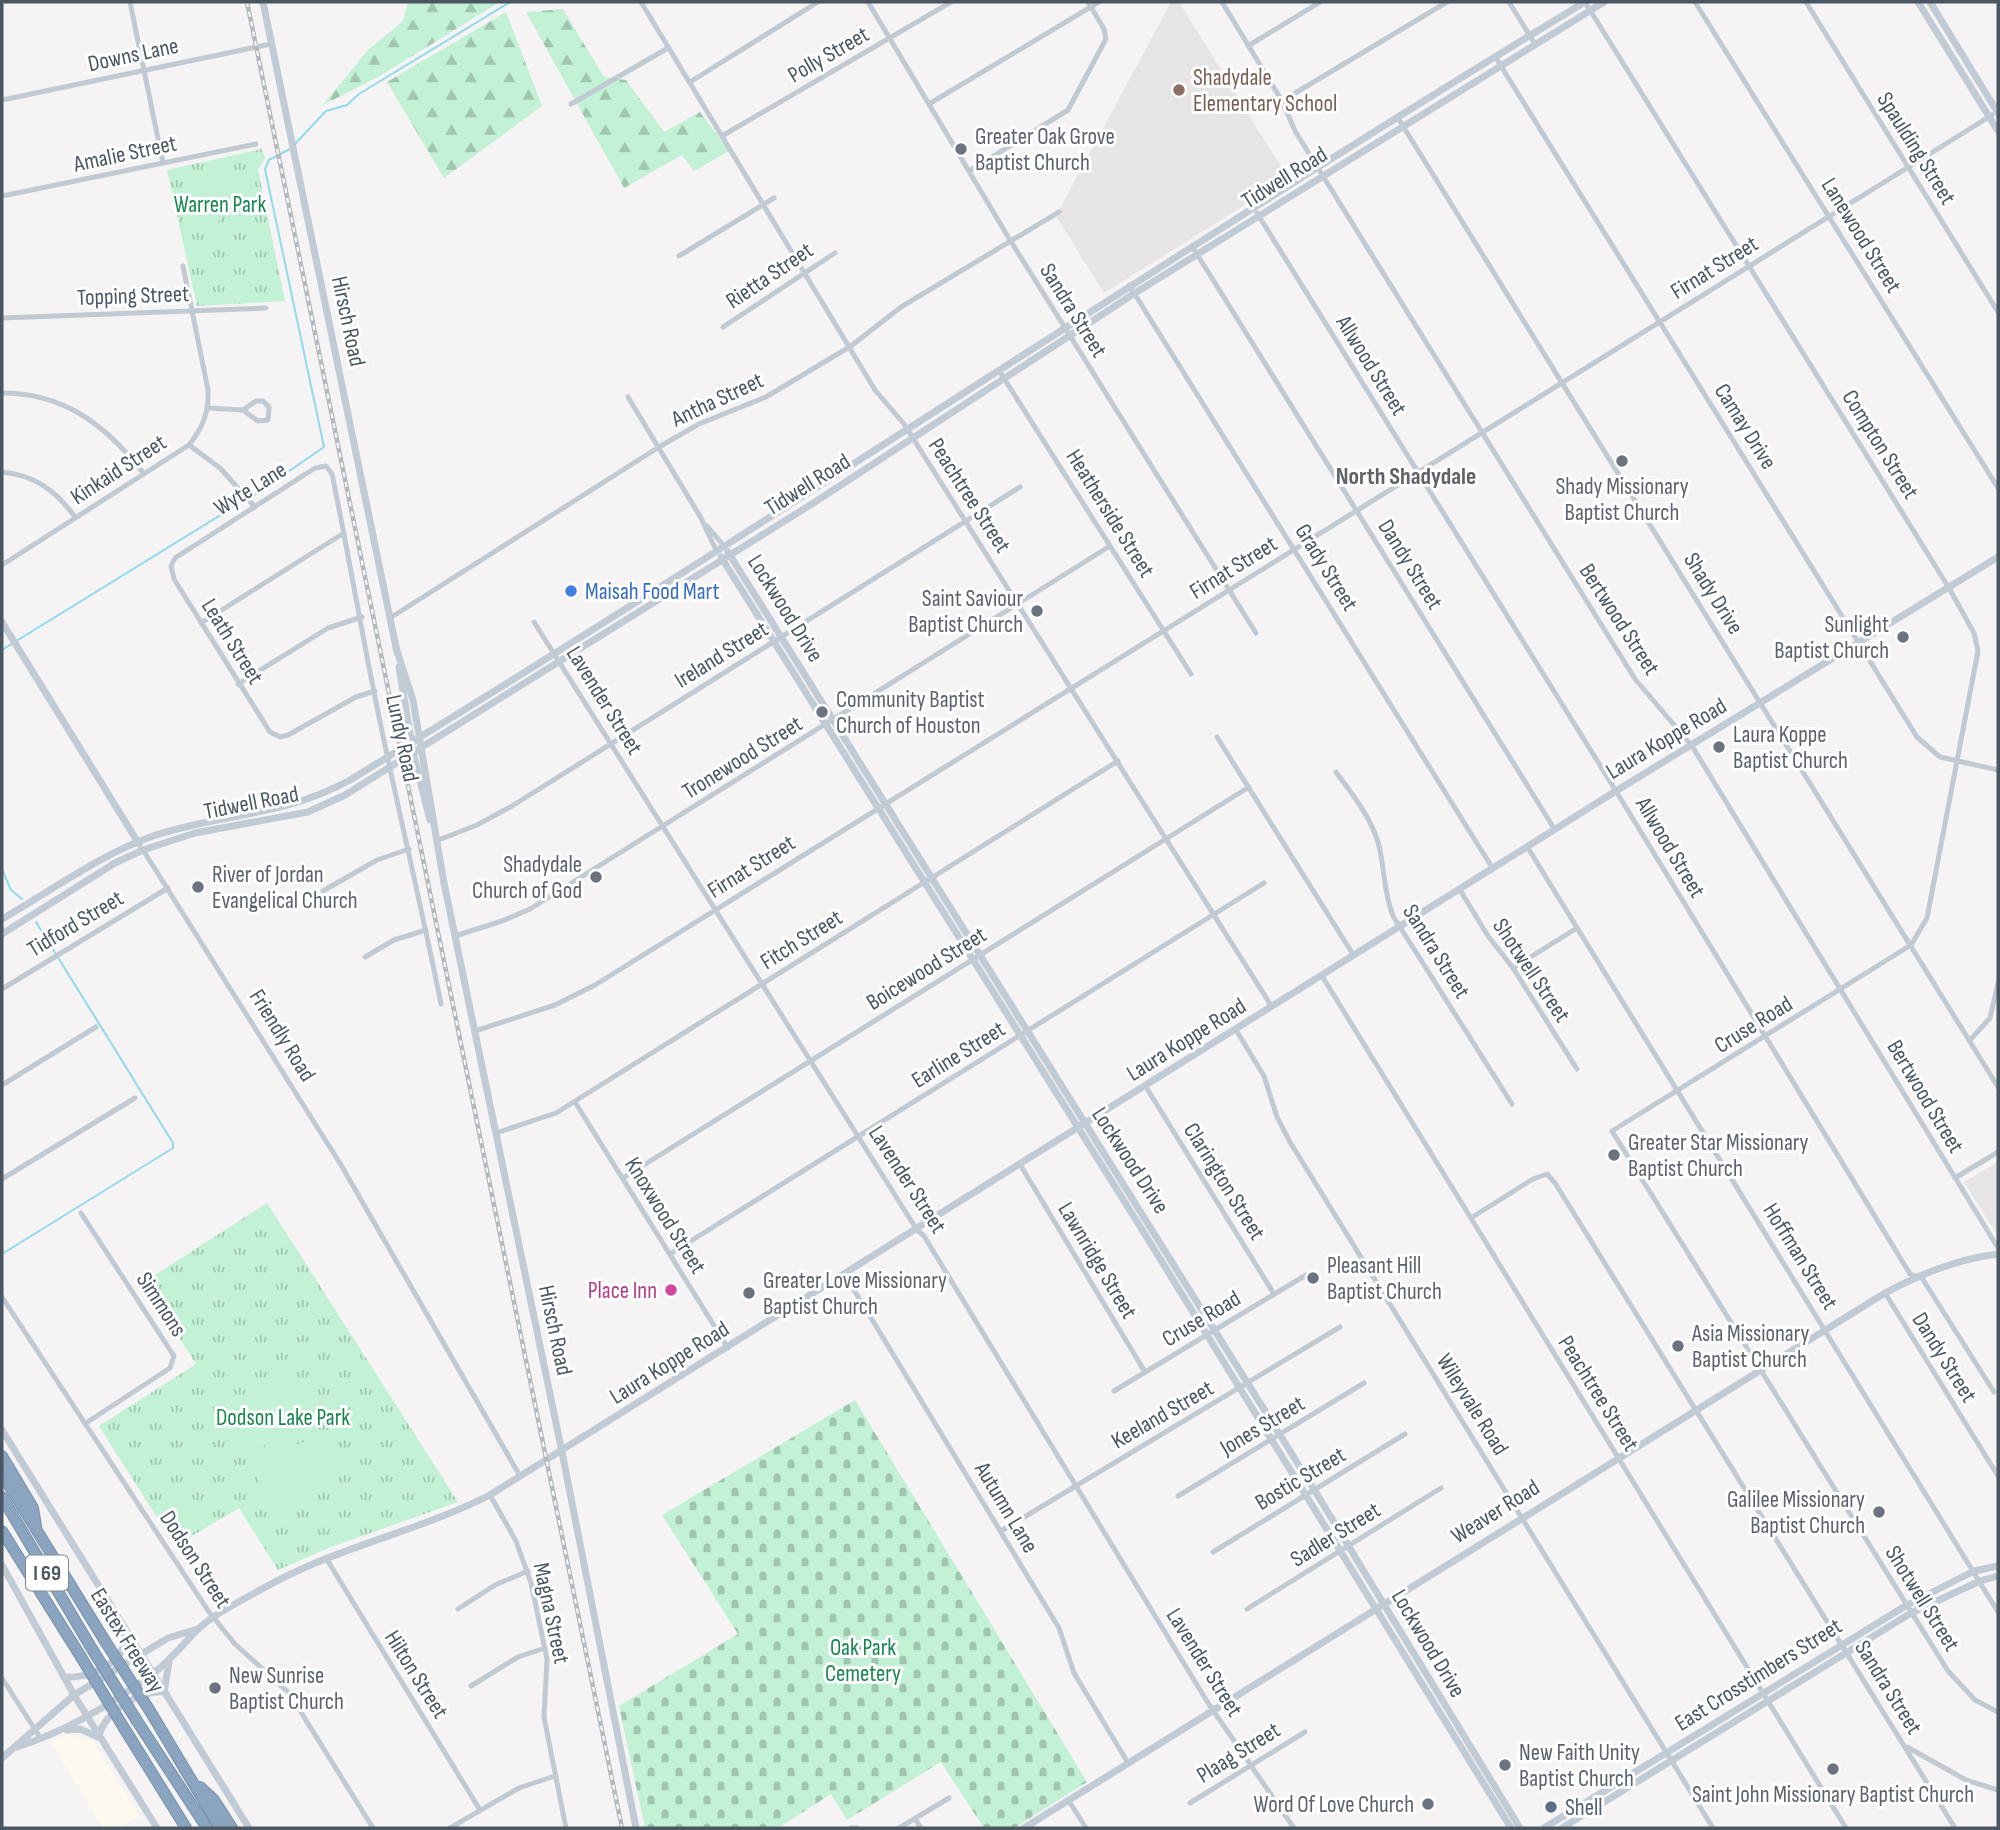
<svg xmlns="http://www.w3.org/2000/svg" width="2000" height="1830" font-family="'Sofia Sans Condensed',sans-serif">
  <defs>
    <pattern id="grass-tufts" width="24" height="20" patternUnits="userSpaceOnUse" patternTransform="scale(1.75)"><rect width="24" height="20" fill="#c3f1d5"/><path d="M3 7l-1-3M5 7V3M7 7l1-3M15 17l-1-3M17 17v-4M19 17l1-3" fill="none" stroke="#a0c6b0"/></pattern>
    <pattern id="forest-firs" width="22" height="20" patternUnits="userSpaceOnUse" patternTransform="scale(1.75)"><rect width="22" height="20" fill="#c3f1d5"/><path d="M5 1l3.5 6h-7zM16 11l3.5 6h-7z" fill="#a0c6b0"/></pattern>
    <pattern id="cemetery-stones" width="16" height="16" patternUnits="userSpaceOnUse" patternTransform="scale(1.75)"><rect width="16" height="16" fill="#c3f1d5"/><path d="M2 7V4a2 2 0 0 1 4 0v3zM10 15v-3a2 2 0 0 1 4 0v3z" fill="#a0c6b0"/></pattern>
  </defs>
  <rect width="100%" height="100%" fill="#f5f3f3"/>
  <path fill="#fdf9ef" d="M66,1734L92,1740L140,1816L120,1828H103L51,1743Z"/>
  <g fill="#e6e4e5">
    <path d="M1171,2H1179L1288,178L1104,293L1056,216Z"/>
    <path d="M1998,1162V1236L1964,1182Z"/>
  </g>
  <g fill="url(#grass-tufts)">
    <path d="M262,149L265,158L258,170L285,301L197,306L167,170Z"/>
    <path d="M267,1203L458,1502L331,1547L278,1570L239,1508L175,1546L99,1426L196,1364L144,1282Z"/>
  </g>
  <g fill="url(#forest-firs)">
    <path d="M408,2H500L378,77L323,105L368,50L403,21Z"/>
    <path d="M563,9L604,77L626,80L664,132L700,112L729,151L694,171L682,155L624,188L526,12Z"/>
    <path d="M506,12L542,106L444,178L387,82Z"/>
  </g>
  <path fill="url(#cemetery-stones)" d="M855,1400L1087,1782L1014,1828H984L941,1762L847,1820L831,1794L778,1828H645L619,1706L738,1634L662,1515Z"/>
  <g fill="#c3f1d5">
    <path d="M232,175C239,199 229,212 211,228L198,224L189,187L192,183Z"/>
    <path d="M295,1379L316,1419L246,1455L225,1415Z"/>
    <path d="M322,1432L343,1472L273,1508L253,1468Z"/>
    <path d="M188,1501L203,1526L181,1540L166,1515Z"/>
  </g>
  <g fill="none" stroke-linecap="round" stroke-linejoin="round">
    <g stroke="#90daee" stroke-width="2">
      <path d="M294,145L326,111L347,105L359,94L510,2"/>
      <path d="M250,498L324,447L265,169L269,160L290,149"/>
      <path d="M18,640L245,500"/>
      <path d="M2,650L13,643"/>
      <path d="M2,869L11,890L22,899"/>
      <path d="M2,1254L173,1148V1143L36,922"/>
    </g>
    <defs>
      <g id="highway">
        <path d="M2,1456L33,1508L36,1526"/>
        <path d="M2,1474L105,1641"/>
        <path d="M2,1497L92,1649"/>
        <path d="M2,1531L81,1657"/>
        <path d="M150,1711L220,1828"/>
        <path d="M137,1721L207,1828"/>
        <path d="M124,1728L186,1828"/>
        <path d="M200,1787L214,1800L232,1828"/>
      </g>
    </defs>
    <use href="#highway" stroke="#7690ad" stroke-width="12"/>
    <g stroke="#c1cad2" stroke-width="5">
      <path d="M130,2L163,163"/>
      <path d="M641,2L875,390L904,424L1272,1007"/>
      <path d="M868,2L1010,240L1256,633"/>
      <path d="M1222,2L1282,101L1295,131L1635,679L1692,746L1998,1248"/>
      <path d="M1509,2L1535,44"/>
      <path d="M1585,2L1949,588L1974,633L1978,651L1927,918L1911,945L1612,1131L1948,1671L1975,1700L1998,1712"/>
      <path d="M1695,2L1998,488"/>
      <path d="M1806,2L1998,312"/>
      <path d="M1248,46L1320,2"/>
      <path d="M1496,58L1917,737L1940,757L1998,770"/>
      <path d="M690,82L818,2"/>
      <path d="M2,100L271,44"/>
      <path d="M1282,101L1447,2"/>
      <path d="M571,104L668,48"/>
      <path d="M929,104L1099,2"/>
      <path d="M1398,118L1998,1087"/>
      <path d="M722,136L951,2"/>
      <path d="M971,170L1068,110L1106,39L1104,29L1088,2"/>
      <path d="M2,196L256,144"/>
      <path d="M1257,213L1616,791L1910,1274L1922,1278L1994,1392"/>
      <path d="M1192,246L1555,830"/>
      <path d="M679,256L774,198"/>
      <path d="M1129,285L1493,869"/>
      <path d="M2,318L266,308"/>
      <path d="M723,327L835,253"/>
      <path d="M1000,372L1191,674"/>
      <path d="M2,393C65,393 107,426 144,474"/>
      <path d="M628,397L701,518L716,550"/>
      <path d="M208,408L243,410L256,401H263L269,407L268,420L258,421L243,410"/>
      <path d="M189,445L220,468L255,507"/>
      <path d="M2,472C35,475 56,491 75,517"/>
      <path d="M707,526L724,546"/>
      <path d="M2,565L189,445C203,427 209,413 208,390L183,266"/>
      <path d="M390,618L659,447L699,424L766,397L851,346L901,307L1059,212"/>
      <path d="M534,622L917,1230L924,1236L1208,1703L1294,1828"/>
      <path d="M201,623L344,533"/>
      <path d="M238,684L328,628L362,617"/>
      <path d="M375,691L356,697L288,735L280,737L270,732L174,579L171,566L175,558L315,468L326,466L332,474C351,566 366,659 386,750C404,835 424,919 441,1004"/>
      <path d="M1217,737L1354,956"/>
      <path d="M1336,772C1352,794 1370,816 1378,842C1385,867 1383,891 1393,916L1512,1104"/>
      <path d="M436,841L477,825L512,806L1020,487"/>
      <path d="M1528,848L1998,1612"/>
      <path d="M143,850L341,1165L520,1476"/>
      <path d="M1460,890L1488,936L1513,968L1577,1069"/>
      <path d="M323,891L377,860L409,849"/>
      <path d="M455,936L502,921L530,909L1110,546"/>
      <path d="M365,957L394,940L426,930"/>
      <path d="M1513,968L1577,928"/>
      <path d="M1322,976L1846,1828"/>
      <path d="M2,989L168,888"/>
      <path d="M1236,1030L1264,1076L1277,1117L1290,1142L1713,1828"/>
      <path d="M475,1031L555,1005L595,985L1992,115"/>
      <path d="M1970,1040L1990,1018L1998,983"/>
      <path d="M2,1085L96,1027"/>
      <path d="M1146,1087L1274,1294"/>
      <path d="M575,1102L728,1348"/>
      <path d="M496,1133L556,1113L1118,761"/>
      <path d="M1021,1166L1145,1372"/>
      <path d="M623,1178L1249,787"/>
      <path d="M1955,1178L1998,1152"/>
      <path d="M2,1179L135,1098"/>
      <path d="M81,1213L174,1356L170,1368L86,1423"/>
      <path d="M1471,1218L1533,1179L1547,1174L1555,1183L1955,1828"/>
      <path d="M670,1254L1264,883"/>
      <path d="M845,1275L1059,1628L1074,1673L1128,1763"/>
      <path d="M1885,1293L1998,1476"/>
      <path d="M2,1297L209,1612L235,1644L289,1693L373,1828"/>
      <path d="M1114,1391L1306,1275"/>
      <path d="M490,1495L516,1541L531,1583L547,1659L544,1717L566,1828"/>
      <path d="M1178,1496L1364,1383"/>
      <path d="M1001,1531L1340,1327"/>
      <path d="M1213,1552L1405,1434"/>
      <path d="M326,1558L480,1810"/>
      <path d="M458,1609L495,1585L528,1571"/>
      <path d="M1247,1609L1441,1488"/>
      <path d="M2,1678L41,1739"/>
      <path d="M471,1686L518,1657L545,1648"/>
      <path d="M1907,1747L1966,1780L1998,1790"/>
      <path d="M1069,1801L1086,1828"/>
      <path d="M1190,1803L1305,1732"/>
      <path d="M915,1819L921,1828"/>
      <path d="M450,1828L519,1788L555,1776"/>
      <path d="M851,1828H857"/>
      <path d="M899,1828L949,1798"/>
    </g>
    <g stroke="#c1cbd6" stroke-width="7">
      <path d="M263,2L397,652"/>
      <path d="M1918,2L1998,131"/>
      <path d="M1930,2L1998,113"/>
      <path d="M728,552L1315,1491L1520,1828"/>
      <path d="M721,557L1146,1236L1511,1828"/>
      <path d="M2,622L139,844"/>
      <path d="M396,648L413,700L444,883L562,1452L636,1828"/>
      <path d="M399,667L413,752L430,820"/>
      <path d="M2,919C51,891 102,853 156,835C225,813 285,816 350,780C766,527 1169,254 1585,2"/>
      <path d="M2,934L115,863L143,850L195,833L308,812L345,795L815,502L1135,293L1604,2"/>
      <path d="M2,1430L249,1828"/>
      <path d="M2,1565L74,1695L157,1828"/>
      <path d="M64,1677C90,1679 128,1663 125,1632"/>
      <path d="M165,1687L169,1662"/>
      <path d="M67,1730L80,1729L98,1737"/>
      <path d="M99,1736C105,1711 140,1690 165,1692"/>
      <path d="M17,1747C64,1732 112,1704 152,1674C169,1662 182,1645 197,1630C214,1614 239,1602 260,1590C332,1548 415,1533 490,1495L1616,791L1998,557"/>
      <path d="M2,1758L74,1695L168,1638L198,1629"/>
      <path d="M1024,1828L1885,1293C1921,1274 1957,1259 1998,1254"/>
      <path d="M1544,1828L1907,1605L1974,1571L1998,1566"/>
      <path d="M1562,1828L1911,1613L1980,1581L1998,1576"/>
    </g>
    <use href="#highway" stroke="#8ba5c1" stroke-width="10"/>
    <defs>
      <path id="rail" d="M247,2L622,1828"/>
    </defs>
    <use href="#rail" stroke="#b5b8bd" stroke-width="4.5"/>
    <use href="#rail" stroke="#fff" stroke-width="2" stroke-dasharray="5" stroke-linecap="butt"/>
    <defs>
      <g id="highway-bridge">
        <path d="M105,1641L150,1711"/>
        <path d="M92,1649L137,1721"/>
        <path d="M81,1657L124,1728"/>
      </g>
    </defs>
    <use href="#highway-bridge" stroke="#7690ad" stroke-width="12" stroke-linecap="butt"/>
    <use href="#highway-bridge" stroke="#8ba5c1" stroke-width="10"/>
  </g>
  <circle fill="#8d6e63" stroke="#fff" stroke-width="2.5" cx="1179" cy="90" r="7"/>
  <g fill="#6b7280" stroke="#fff" stroke-width="2.5">
    <circle cx="961" cy="149" r="7"/>
    <circle cx="1622" cy="461" r="7"/>
    <circle cx="1037" cy="611" r="7"/>
    <circle cx="1903" cy="637" r="7"/>
    <circle cx="822" cy="712" r="7"/>
    <circle cx="1719" cy="747" r="7"/>
    <circle cx="596" cy="877" r="7"/>
    <circle cx="198" cy="887" r="7"/>
    <circle cx="1614" cy="1155" r="7"/>
    <circle cx="1313" cy="1278" r="7"/>
    <circle cx="749" cy="1293" r="7"/>
    <circle cx="1678" cy="1346" r="7"/>
    <circle cx="1879" cy="1512" r="7"/>
    <circle cx="215" cy="1688" r="7"/>
    <circle cx="1505" cy="1765" r="7"/>
    <circle cx="1833" cy="1769" r="7"/>
    <circle cx="1428" cy="1804" r="7"/>
  </g>
  <circle fill="#3f7fe0" stroke="#fff" stroke-width="2.5" cx="571" cy="591" r="7"/>
  <circle fill="#d1479c" stroke="#fff" stroke-width="2.5" cx="671" cy="1290" r="7"/>
  <circle fill="#5c6f8a" stroke="#fff" stroke-width="2.5" cx="1551" cy="1807" r="7"/>
  <g text-anchor="middle" stroke-width="6" stroke-linejoin="round" paint-order="stroke">
    <rect fill="#fff" stroke="#808990" stroke-width="2" x="26" y="1555.5" width="42" height="35" rx="5"/>
    <g font-size="21" font-weight="bold" fill="#4a5661">
      <text x="47" y="1580">I 69</text>
    </g>
    <g font-size="23" fill="#4a5661" stroke="#fff">
      <text transform="translate(133 54) rotate(-12)" y="8">Downs Lane</text>
      <text transform="translate(828 54) rotate(-30)" y="8">Polly Street</text>
      <text transform="translate(1917 148) rotate(58)" y="8">Spaulding Street</text>
      <text transform="translate(125 153) rotate(-12)" y="8">Amalie Street</text>
      <text transform="translate(1284 177) rotate(-32)" y="8">Tidwell Road</text>
      <text transform="translate(1862 235) rotate(58)" y="8">Lanewood Street</text>
      <text transform="translate(1714 267) rotate(-32)" y="8">Firnat Street</text>
      <text transform="translate(769 275) rotate(-34)" y="8">Rietta Street</text>
      <text transform="translate(133 295) rotate(-2)" y="8">Topping Street</text>
      <text transform="translate(1074 310) rotate(58)" y="8">Sandra Street</text>
      <text transform="translate(349 321) rotate(78)" y="8">Hirsch Road</text>
      <text transform="translate(1372 365) rotate(58)" y="8">Allwood Street</text>
      <text transform="translate(717 399) rotate(-25)" y="8">Antha Street</text>
      <text transform="translate(1746 426) rotate(58)" y="8">Camay Drive</text>
      <text transform="translate(1881 444) rotate(58)" y="8">Compton Street</text>
      <text transform="translate(118 469) rotate(-33)" y="8">Kinkaid Street</text>
      <text transform="translate(807 484) rotate(-32)" y="8">Tidwell Road</text>
      <text transform="translate(250 488) rotate(-32)" y="8">Wyte Lane</text>
      <text transform="translate(970 495) rotate(57)" y="8">Peachtree Street</text>
      <text transform="translate(1111 513) rotate(58)" y="8">Heatherside Street</text>
      <text transform="translate(1411 564) rotate(58)" y="8">Dandy Street</text>
      <text transform="translate(1233 567) rotate(-32)" y="8">Firnat Street</text>
      <text transform="translate(1327 567) rotate(58)" y="8">Grady Street</text>
      <text transform="translate(1714 593) rotate(58)" y="8">Shady Drive</text>
      <text transform="translate(786 608) rotate(58)" y="8">Lockwood Drive</text>
      <text transform="translate(1620 619) rotate(57)" y="8">Bertwood Street</text>
      <text transform="translate(233 641) rotate(58)" y="8">Leath Street</text>
      <text transform="translate(721 654) rotate(-32)" y="8">Ireland Street</text>
      <text transform="translate(605 700) rotate(58)" y="8">Lavender Street</text>
      <text transform="translate(403 738) rotate(78)" y="8">Lundy Road</text>
      <text transform="translate(1666 738) rotate(-31)" y="8">Laura Koppe Road</text>
      <text transform="translate(742 757) rotate(-32)" y="8">Tronewood Street</text>
      <text transform="translate(251 802) rotate(-11)" y="8">Tidwell Road</text>
      <text transform="translate(1671 847) rotate(59)" y="8">Allwood Street</text>
      <text transform="translate(751 866) rotate(-32)" y="8">Firnat Street</text>
      <text transform="translate(75 923) rotate(-31)" y="8">Tidford Street</text>
      <text transform="translate(801 939) rotate(-32)" y="8">Fitch Street</text>
      <text transform="translate(1437 951) rotate(58)" y="8">Sandra Street</text>
      <text transform="translate(926 968) rotate(-32)" y="8">Boicewood Street</text>
      <text transform="translate(1532 970) rotate(56)" y="8">Shotwell Street</text>
      <text transform="translate(1753 1024) rotate(-32)" y="8">Cruse Road</text>
      <text transform="translate(283 1035) rotate(58)" y="8">Friendly Road</text>
      <text transform="translate(1186 1039) rotate(-32)" y="8">Laura Koppe Road</text>
      <text transform="translate(958 1054) rotate(-32)" y="8">Earline Street</text>
      <text transform="translate(1926 1096) rotate(59)" y="8">Bertwood Street</text>
      <text transform="translate(1131 1160) rotate(57)" y="8">Lockwood Drive</text>
      <text transform="translate(908 1179) rotate(57)" y="8">Lavender Street</text>
      <text transform="translate(1225 1181) rotate(58)" y="8">Clarington Street</text>
      <text transform="translate(666 1215) rotate(58)" y="8">Knoxwood Street</text>
      <text transform="translate(1801 1256) rotate(58)" y="8">Hoffman Street</text>
      <text transform="translate(1098 1260) rotate(59)" y="8">Lawnridge Street</text>
      <text transform="translate(162 1304) rotate(57)" y="8">Simmons</text>
      <text transform="translate(1201 1318) rotate(-31)" y="8">Cruse Road</text>
      <text transform="translate(556 1330) rotate(78)" y="8">Hirsch Road</text>
      <text transform="translate(1945 1357) rotate(58)" y="8">Dandy Street</text>
      <text transform="translate(669 1362) rotate(-32)" y="8">Laura Koppe Road</text>
      <text transform="translate(1599 1393) rotate(58)" y="8">Peachtree Street</text>
      <text transform="translate(1473 1404) rotate(58)" y="8">Wileyvale Road</text>
      <text transform="translate(1162 1414) rotate(-30)" y="8">Keeland Street</text>
      <text transform="translate(1262 1425) rotate(-31)" y="8">Jones Street</text>
      <text transform="translate(1300 1478) rotate(-31)" y="8">Bostic Street</text>
      <text transform="translate(1007 1507) rotate(59)" y="8">Autumn Lane</text>
      <text transform="translate(1495 1511) rotate(-32)" y="8">Weaver Road</text>
      <text transform="translate(1335 1534) rotate(-32)" y="8">Sadler Street</text>
      <text transform="translate(196 1559) rotate(57)" y="8">Dodson Street</text>
      <text transform="translate(1923 1598) rotate(58)" y="8">Shotwell Street</text>
      <text transform="translate(552 1613) rotate(78)" y="8">Magna Street</text>
      <text transform="translate(128 1640) rotate(58)" y="8">Eastex Freeway</text>
      <text transform="translate(1429 1643) rotate(59)" y="8">Lockwood Drive</text>
      <text transform="translate(1205 1662) rotate(58)" y="8">Lavender Street</text>
      <text transform="translate(417 1674) rotate(58)" y="8">Hilton Street</text>
      <text transform="translate(1758 1674) rotate(-32)" y="8">East Crosstimbers Street</text>
      <text transform="translate(1889 1687) rotate(58)" y="8">Sandra Street</text>
      <text transform="translate(1238 1752) rotate(-32)" y="8">Plaag Street</text>
    </g>
    <g font-size="23" fill="#785e54" stroke="#fff" text-anchor="start">
      <text x="1193" y="85">Shadydale<tspan x="1193" dy="26">Elementary School</tspan></text>
    </g>
    <g font-size="23" fill="#5b616d" stroke="#fff" text-anchor="start">
      <text x="975" y="144">Greater Oak Grove<tspan x="975" dy="26">Baptist Church</tspan></text>
      <text x="1622" y="494" text-anchor="middle">Shady Missionary<tspan x="1622" dy="26">Baptist Church</tspan></text>
      <text x="1023" y="606" text-anchor="end">Saint Saviour<tspan x="1023" dy="26">Baptist Church</tspan></text>
      <text x="1889" y="632" text-anchor="end">Sunlight<tspan x="1889" dy="26">Baptist Church</tspan></text>
      <text x="836" y="707">Community Baptist<tspan x="836" dy="26">Church of Houston</tspan></text>
      <text x="1733" y="742">Laura Koppe<tspan x="1733" dy="26">Baptist Church</tspan></text>
      <text x="582" y="872" text-anchor="end">Shadydale<tspan x="582" dy="26">Church of God</tspan></text>
      <text x="212" y="882">River of Jordan<tspan x="212" dy="26">Evangelical Church</tspan></text>
      <text x="1628" y="1150">Greater Star Missionary<tspan x="1628" dy="26">Baptist Church</tspan></text>
      <text x="1327" y="1273">Pleasant Hill<tspan x="1327" dy="26">Baptist Church</tspan></text>
      <text x="763" y="1288">Greater Love Missionary<tspan x="763" dy="26">Baptist Church</tspan></text>
      <text x="1692" y="1341">Asia Missionary<tspan x="1692" dy="26">Baptist Church</tspan></text>
      <text x="1865" y="1507" text-anchor="end">Galilee Missionary<tspan x="1865" dy="26">Baptist Church</tspan></text>
      <text x="229" y="1683">New Sunrise<tspan x="229" dy="26">Baptist Church</tspan></text>
      <text x="1519" y="1760">New Faith Unity<tspan x="1519" dy="26">Baptist Church</tspan></text>
      <text x="1833" y="1802" text-anchor="middle">Saint John Missionary Baptist Church</text>
      <text x="1414" y="1812" text-anchor="end">Word Of Love Church</text>
    </g>
    <g font-size="23" fill="#17864f" stroke="#fff">
      <text x="220" y="212">Warren Park</text>
      <text x="283" y="1425">Dodson Lake Park</text>
      <text x="863" y="1655">Oak Park<tspan x="863" dy="26">Cemetery</tspan></text>
    </g>
    <g font-size="23" fill="#366cbe" stroke="#fff" text-anchor="start">
      <text x="585" y="599">Maisah Food Mart</text>
    </g>
    <g font-size="23" fill="#b23c85" stroke="#fff" text-anchor="end">
      <text x="657" y="1298">Place Inn</text>
    </g>
    <g font-size="23" fill="#4e5e75" stroke="#fff" text-anchor="start">
      <text x="1565" y="1815">Shell</text>
    </g>
    <g font-size="24" font-weight="bold" fill="#5f6368" stroke="#fff">
      <text x="1406" y="484">North Shadydale</text>
    </g>
  </g>
  <rect width="2000" height="1830" fill="none" stroke="#4a5661" stroke-width="7"/>
</svg>
